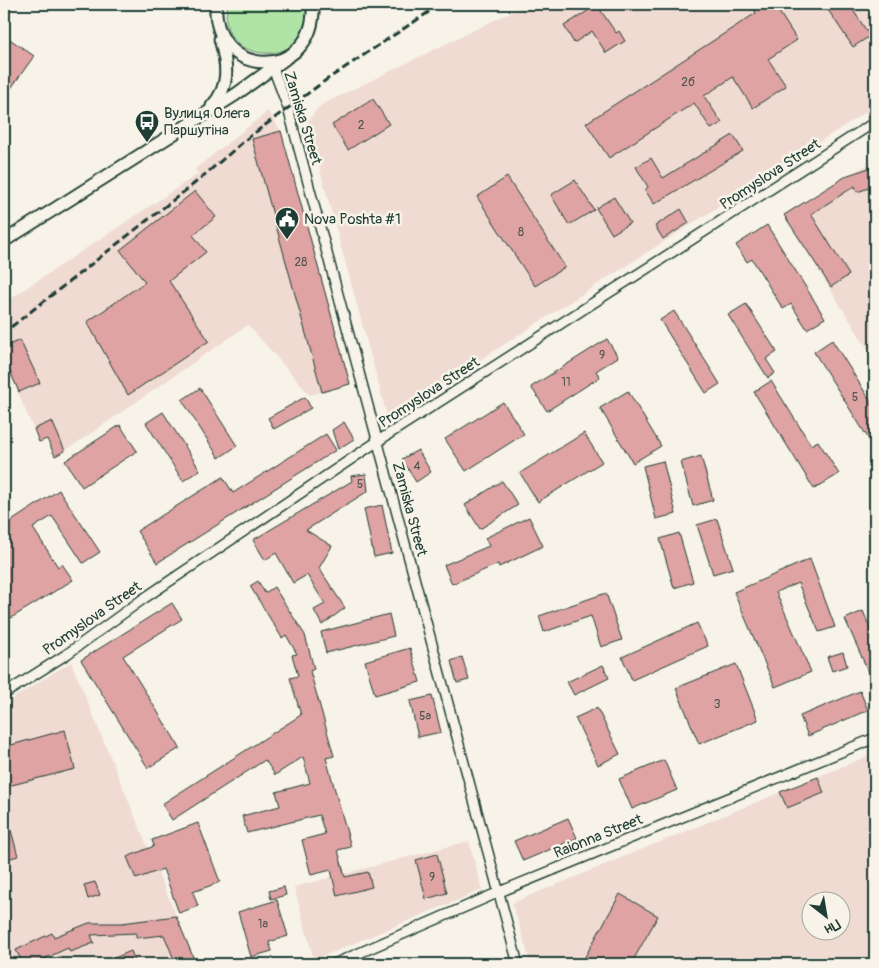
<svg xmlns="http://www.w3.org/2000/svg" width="879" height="968" font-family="Pangolin,sans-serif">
  <rect width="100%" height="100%" fill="#f7f3e8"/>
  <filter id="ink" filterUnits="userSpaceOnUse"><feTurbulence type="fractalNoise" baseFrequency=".02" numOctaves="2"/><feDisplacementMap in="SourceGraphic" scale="10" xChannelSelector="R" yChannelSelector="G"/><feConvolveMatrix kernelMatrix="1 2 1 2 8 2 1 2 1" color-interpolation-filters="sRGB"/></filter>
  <g filter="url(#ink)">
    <g fill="#f0dbd3" fill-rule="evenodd">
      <path d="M527,4H875V106L388,419L307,122L321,105Z"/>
      <path d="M268,111L281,131L350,384L310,395L248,325L65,451L55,456L47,439L39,442L4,360V303L198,174L195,169Z"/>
      <path d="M875,160V361L784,215Z"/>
      <path d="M71,662L196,964H5L4,704Z"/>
      <path d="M875,753V964H531L512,903ZM812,900H842V930H812Z"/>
      <path d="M469,841L482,890L314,960L294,887Z"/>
    </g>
    <path fill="#afe4a6" stroke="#67906d" d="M228,4H306C323,70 210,69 228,4Z"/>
    <g fill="#dea3a2" stroke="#1f3d34">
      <path d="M763,4H774L797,40L768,59L786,86L753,108L733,77L704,96L722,123L711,129L694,103L609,158L586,123L756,13L754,9Z"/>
      <path d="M824,4H849L870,36L853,47Z"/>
      <path d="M597,5L616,33L619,31L625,41L606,53L592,31L574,43L564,26Z"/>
      <path d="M4,35L34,56L4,98Z"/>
      <path d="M373,99L389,124L348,150L332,125Z"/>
      <path d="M281,131L350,384L322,392L252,139Z"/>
      <path d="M733,135L743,151L654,204L645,190L648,187L636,167L651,158L663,178Z"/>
      <path d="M875,166V186L857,192L855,186L811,214L849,275L831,287L784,215L848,175Z"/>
      <path d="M507,177L565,267L535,286L477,197Z"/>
      <path d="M575,180L594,210L569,225L551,195Z"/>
      <path d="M195,191L216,217L193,235L206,252L169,281L209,341L128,395L87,322L145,282L120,250Z"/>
      <path d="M614,197L630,223L612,234L596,208Z"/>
      <path d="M681,209L689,223L663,239L655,226Z"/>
      <path d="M767,225L825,318L807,329L791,304L783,309L752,259L747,262L736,245Z"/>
      <path d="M746,304L777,352L766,359L775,373L768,378L728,315Z"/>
      <path d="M674,311L720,384L706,393L660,320Z"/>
      <path d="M607,339L618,357L596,371L600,377L547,411L531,387Z"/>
      <path d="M20,340L40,383L19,392L4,357V347Z"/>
      <path d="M832,340L875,408V449L814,352Z"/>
      <path d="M771,381L811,445L818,441L839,474L814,489L754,392Z"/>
      <path d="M200,388L237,446L219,458L182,400Z"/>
      <path d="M628,391L661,446L633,463L600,408Z"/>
      <path d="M305,397L311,408L274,429L268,418Z"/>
      <path d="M503,402L524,434L466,471L445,439Z"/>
      <path d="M163,412L200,470L183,481L146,423Z"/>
      <path d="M52,421L65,451L55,456L47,439L39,442L34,429Z"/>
      <path d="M344,422L354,439L338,449L332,430Z"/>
      <path d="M120,425L137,451L82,487L65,461Z"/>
      <path d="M584,433L602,462L538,502L520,473Z"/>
      <path d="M326,434L336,450L157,563L137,531L223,477L233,493Z"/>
      <path d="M418,450L431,472L416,482L402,459Z"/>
      <path d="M701,456L713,500L693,506L681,462Z"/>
      <path d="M663,461L676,514L656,519L643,466Z"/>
      <path d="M366,474L368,491L306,530L332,546L319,568L345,608L322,625L314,610L325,604L307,575L293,583L276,553L265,560L253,540L352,481L351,476Z"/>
      <path d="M502,481L518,505L480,529L465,505Z"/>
      <path d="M59,490L100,552L83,563L52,516L33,528L58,567L62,564L73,580L11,618L4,607V526Z"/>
      <path d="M382,505L392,553L374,557L364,509Z"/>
      <path d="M529,517L543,546L499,567L498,564L452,584L444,565L489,546L485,538Z"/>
      <path d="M717,519L733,568L713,574L697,525Z"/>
      <path d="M679,533L693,582L674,588L660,539Z"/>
      <path d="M810,559L835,627L819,632L798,583L776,592L811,672L775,687L734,592Z"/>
      <path d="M258,581L265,593L274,587L305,635L314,669L310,671L334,756L326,758L351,847L338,850L345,877L368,872L372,887L337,896L331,870L311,875L302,840L325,834L319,815L247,833L242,816L280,806L276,792L310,783L303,757L275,775L265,760L172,820L162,804L301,715L290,678L298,676L292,655L297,654L286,635L282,638L250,586Z"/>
      <path d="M606,593L622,640L601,647L591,616L544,632L539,616Z"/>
      <path d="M172,603L182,619L123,656L180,748L148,768L81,660Z"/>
      <path d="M863,611L875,640V687L845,619Z"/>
      <path d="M389,614L394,636L326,653L321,632Z"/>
      <path d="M697,623L708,646L632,680L622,657Z"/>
      <path d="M410,648L420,682L375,695L365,661Z"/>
      <path d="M843,652L847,666L832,671L827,657Z"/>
      <path d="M462,657L469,680L457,683L451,661Z"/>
      <path d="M736,664L758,720L699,744L676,688Z"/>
      <path d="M603,665L609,678L574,695L567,682Z"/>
      <path d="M860,691L868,710L808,736L800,716Z"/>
      <path d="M432,696L441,732L418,737L410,701Z"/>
      <path d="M597,708L620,754L598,765L575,718Z"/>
      <path d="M65,730L75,769L4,787V747Z"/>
      <path d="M664,760L677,790L632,809L619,779Z"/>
      <path d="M818,777L824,793L787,808L780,792Z"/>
      <path d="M6,812L18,856L4,860V813Z"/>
      <path d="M568,818L577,838L523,861L514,841Z"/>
      <path d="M198,823L220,882L193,892L198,906L179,913L163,869L136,879L127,857L154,846L152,840Z"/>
      <path d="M437,854L447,893L426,899L416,860Z"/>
      <path d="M95,882L100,895L88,899L84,885Z"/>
      <path d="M284,887L286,895L271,899L269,891Z"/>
      <path d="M620,894L658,916L631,964H581Z"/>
      <path d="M277,900L288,936L269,942L272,951L251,957L238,912Z"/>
      <path d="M176,916L196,964H176L164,935L136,938V933L91,935L94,943L70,952L68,948L33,964H23L16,950L52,933L54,937L89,923H122Z"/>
      <path d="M131,951L136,964H100Z"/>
    </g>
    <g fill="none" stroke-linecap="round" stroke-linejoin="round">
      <defs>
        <g id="minor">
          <path d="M268,63L273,68L288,108L518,964"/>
          <path d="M4,694L67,654L143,599L378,441L875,122"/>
          <path d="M334,964L497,893L875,738"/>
        </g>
        <g id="tertiary">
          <path d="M216,4C212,81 317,82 313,4"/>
          <path d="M212,106C231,86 227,63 220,39"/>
          <path d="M4,241L235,95L285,59"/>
        </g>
      </defs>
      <use href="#minor" stroke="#1f3d34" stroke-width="12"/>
      <use href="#tertiary" stroke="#1f3d34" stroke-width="15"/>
      <use href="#minor" stroke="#f7f3e8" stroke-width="9"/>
      <use href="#tertiary" stroke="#f7f3e8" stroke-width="11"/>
      <path stroke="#1f3d34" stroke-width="3" stroke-dasharray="8 4" stroke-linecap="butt" d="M11,327L195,183L249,137L326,80L441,4"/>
    </g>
  </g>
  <defs>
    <symbol id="bus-pin" viewBox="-11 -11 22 30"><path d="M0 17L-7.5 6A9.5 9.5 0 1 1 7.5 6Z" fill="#1f3d34" stroke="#f7f3e8"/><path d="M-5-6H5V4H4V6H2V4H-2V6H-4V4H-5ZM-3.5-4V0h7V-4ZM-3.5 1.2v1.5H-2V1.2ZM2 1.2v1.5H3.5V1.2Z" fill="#fff"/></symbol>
    <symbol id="civic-pin" viewBox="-11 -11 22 30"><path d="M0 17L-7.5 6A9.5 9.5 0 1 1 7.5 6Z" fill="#1f3d34" stroke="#f7f3e8"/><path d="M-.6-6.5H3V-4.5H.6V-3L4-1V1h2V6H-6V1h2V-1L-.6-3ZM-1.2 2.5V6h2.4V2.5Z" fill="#fff"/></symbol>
  </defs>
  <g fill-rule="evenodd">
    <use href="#bus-pin" x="133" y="108" width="28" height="38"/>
    <use href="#civic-pin" x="273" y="205" width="28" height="38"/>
  </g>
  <g text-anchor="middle" stroke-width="5" stroke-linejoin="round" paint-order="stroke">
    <g font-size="12" fill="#4f5650">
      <text x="688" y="86">2б</text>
      <text x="361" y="129">2</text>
      <text x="521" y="236">8</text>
      <text x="301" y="266">28</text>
      <text x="602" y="359">9</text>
      <text x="566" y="386">11</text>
      <text x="855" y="401">5</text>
      <text x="417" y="470">4</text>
      <text x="360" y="488">5</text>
      <text x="717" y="708">3</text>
      <text x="425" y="720">5а</text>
      <text x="432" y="881">9</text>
      <text x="263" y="928">1а</text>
    </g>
    <g font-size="15" fill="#1f3d34" stroke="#f7f3e8" text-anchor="start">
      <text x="164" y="118">Вулиця Олега<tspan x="164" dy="17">Паршутіна</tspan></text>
      <text x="304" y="224">Nova Poshta #1</text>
    </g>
    <g font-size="15" fill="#1f3d34" stroke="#f7f3e8">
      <text transform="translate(303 118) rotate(73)" y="5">Zamiska Street</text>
      <text transform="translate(770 174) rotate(-33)" y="5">Promyslova Street</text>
      <text transform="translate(429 392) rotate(-33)" y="5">Promyslova Street</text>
      <text transform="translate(410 509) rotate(75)" y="5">Zamiska Street</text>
      <text transform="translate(92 618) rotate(-35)" y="5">Promyslova Street</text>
      <text transform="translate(598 836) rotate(-22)" y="5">Raionna Street</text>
    </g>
  </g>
  <rect width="879" height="968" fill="none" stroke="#f7f3e8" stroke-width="20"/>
  <rect x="10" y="10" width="859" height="948" fill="none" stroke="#1f3d34" stroke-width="2" filter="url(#ink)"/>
  <g transform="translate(826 916) rotate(149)"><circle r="24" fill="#f7f3e8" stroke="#a1aaa0"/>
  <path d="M0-4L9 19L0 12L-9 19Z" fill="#1f3d34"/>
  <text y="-8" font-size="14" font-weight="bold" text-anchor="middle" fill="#1f3d34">Пн</text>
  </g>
</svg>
